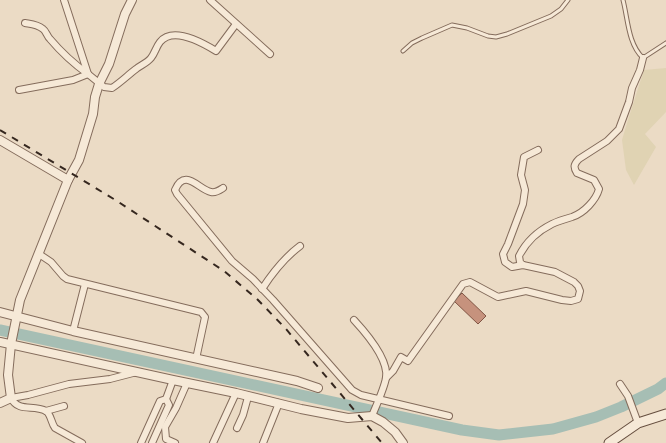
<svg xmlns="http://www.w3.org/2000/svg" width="666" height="443" font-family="Lora,serif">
  <rect width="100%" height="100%" fill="#ebdbc5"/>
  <path fill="#e0d3b3" d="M666,68V112L645,134L656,147L634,185L626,170L622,140L627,123L644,70Z"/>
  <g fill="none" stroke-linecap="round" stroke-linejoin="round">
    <path stroke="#a6beb4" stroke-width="11" d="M0,330L462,430L499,435L553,429L596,417L621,407L658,389L666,383"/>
  </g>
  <path fill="#c6927d" stroke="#815544" d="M462,293L486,316L478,324L454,301Z"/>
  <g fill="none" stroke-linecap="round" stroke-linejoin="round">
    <defs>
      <g id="service">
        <path d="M623,0C628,19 628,44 643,58L666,43"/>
        <path d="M403,51L412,43L422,38L452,25L467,28L488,36L496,37L507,34L551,16L561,9L568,0"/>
      </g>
      <g id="minor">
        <path d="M64,0L88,74L104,87L112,88C121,82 128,75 136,69C141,65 147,63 151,58C155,53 156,47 160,42C173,26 203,43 216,51L236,24"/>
        <path d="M210,0L270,54"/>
        <path d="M25,23C31,24 37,24 43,29C46,31 47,36 50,39C61,52 74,64 88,74"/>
        <path d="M19,90L73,80L88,74"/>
        <path d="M223,188C220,190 216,193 211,192C199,190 185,167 175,190L177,194L232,261L253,279L273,300L352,390L361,395L449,416"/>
        <path d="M39,254L51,262L63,276L67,279L201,312L205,317L196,359"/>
        <path d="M523,265L520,262L519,256C526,242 538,231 552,224C558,221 565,219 572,217C584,213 596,200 599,189L594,180L577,173C573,167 574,164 579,159L607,141L619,129L629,102L632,88L640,70L643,58"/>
        <path d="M262,289C273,272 284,258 300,246"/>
        <path d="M354,320C366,333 389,359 386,378C384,389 376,406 372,416"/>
        <path d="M73,331L85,284"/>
        <path d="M386,378L393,371L401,357L408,361L463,284L470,282L498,297L526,291L562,300L571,301L578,299L580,291L578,286L574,282L555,272L523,265L512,267L505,262L503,254L508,244L523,204L525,190L521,175L524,157L538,150"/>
        <path d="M620,384L628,396L638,423"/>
        <path d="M46,411L64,406"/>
        <path d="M237,428L243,415L248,397"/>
        <path d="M82,443L55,428C51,423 51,414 46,411C33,404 19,413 11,398L28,395L69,384L110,379L137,372"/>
        <path d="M141,443L160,401L166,399L173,380"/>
        <path d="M152,443L169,405L166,399"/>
        <path d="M175,443L166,439L165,427L176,408L187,383"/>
        <path d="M213,443L236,393"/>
        <path d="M263,443L279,403"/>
      </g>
      <g id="tertiary">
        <path d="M0,140L68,180"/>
        <path d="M0,312L73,331L297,381L318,388"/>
        <path d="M0,342L173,380L236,393L301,409L348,418L372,416L383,422L395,432L403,443"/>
        <path d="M0,403L11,398L8,375L11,344L20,300L68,180L79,160L93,114L95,97L99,84L109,64L125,14L132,0"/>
      </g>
      <path id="secondary" d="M609,443L638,423L666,414"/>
    </defs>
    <use href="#service" stroke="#846c5c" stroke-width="5"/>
    <use href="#minor" stroke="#846c5c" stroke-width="8"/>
    <use href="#tertiary" stroke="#846c5c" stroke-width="10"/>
    <use href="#secondary" stroke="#664e3f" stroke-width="11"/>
    <use href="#service" stroke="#f6e9d7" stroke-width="3"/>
    <use href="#minor" stroke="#f6e9d7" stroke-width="6"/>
    <use href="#tertiary" stroke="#f6e9d7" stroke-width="8"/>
    <use href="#secondary" stroke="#f6e9d7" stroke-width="9"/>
    <path stroke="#35271f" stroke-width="2" stroke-dasharray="7 7" stroke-linecap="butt" d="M0,130L117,201L224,271L257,299L286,329L382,443"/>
  </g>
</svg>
